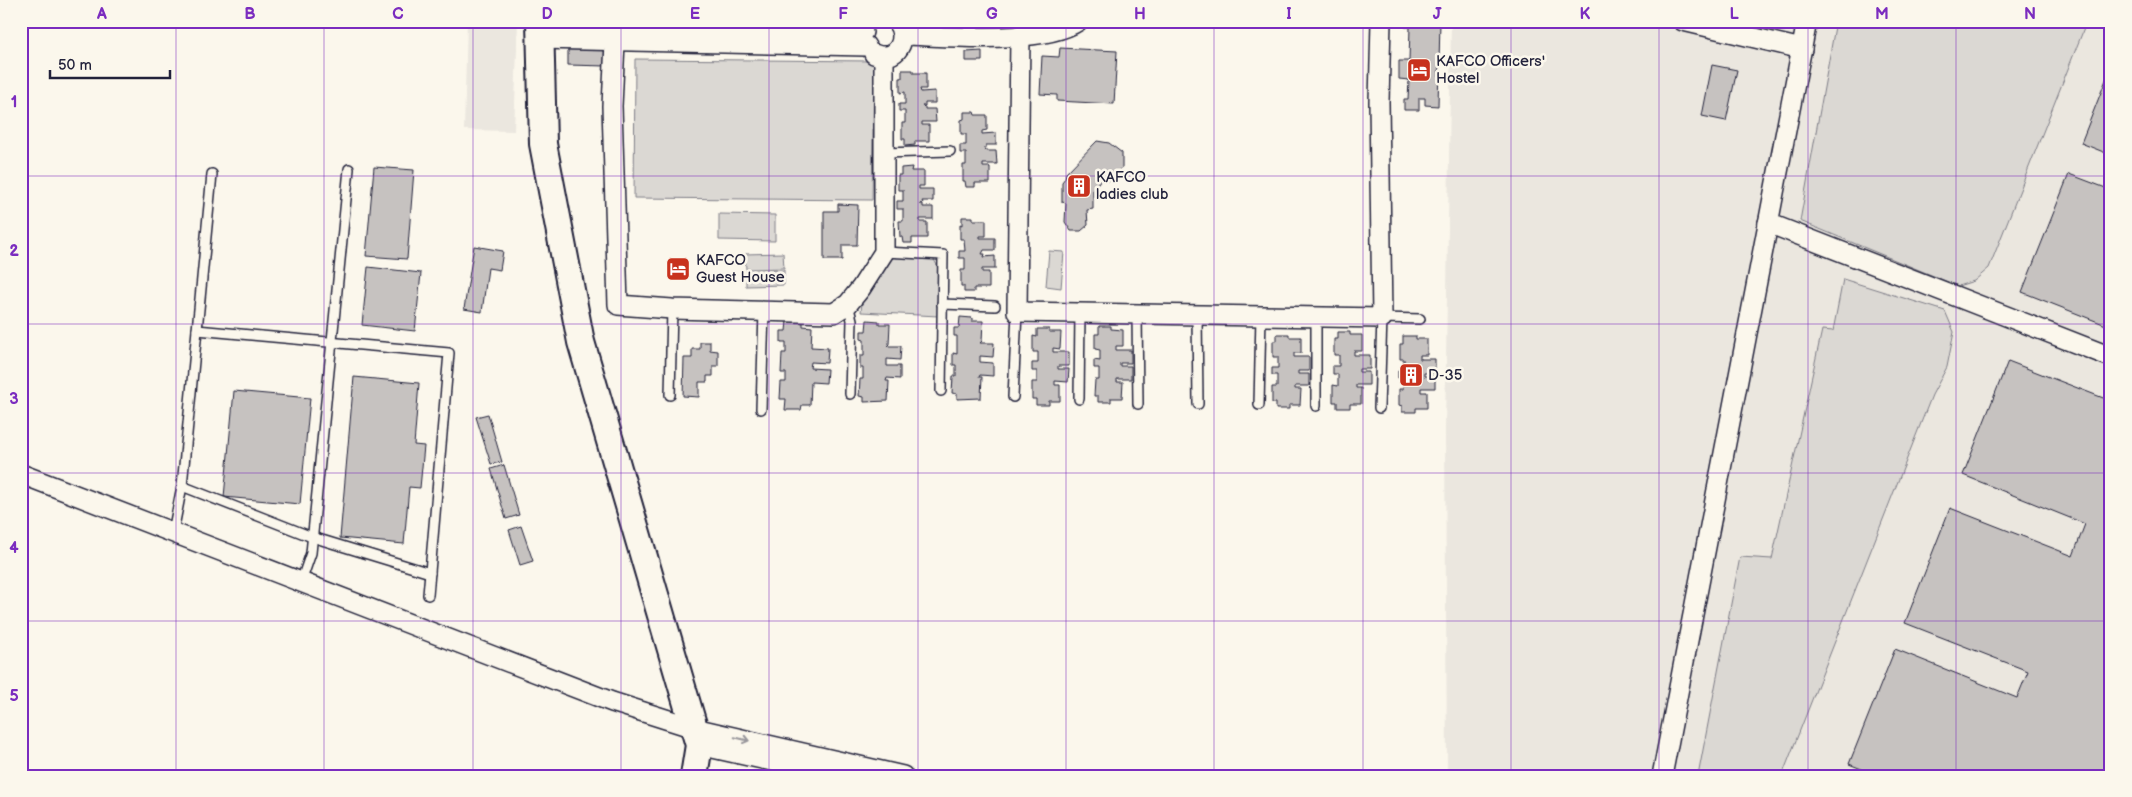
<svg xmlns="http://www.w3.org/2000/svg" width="2132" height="797" font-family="'Balsamiq Sans',sans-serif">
  <rect width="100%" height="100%" fill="#fbf7ec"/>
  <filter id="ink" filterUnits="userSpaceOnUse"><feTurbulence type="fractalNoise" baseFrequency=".02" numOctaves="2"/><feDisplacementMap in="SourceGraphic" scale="10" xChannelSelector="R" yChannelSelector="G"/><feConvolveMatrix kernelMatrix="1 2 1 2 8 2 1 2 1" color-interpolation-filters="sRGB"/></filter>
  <g filter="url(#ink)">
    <g fill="#ebe7df">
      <path d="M467,21H518L514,131L464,130Z"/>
      <path d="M1451,21H2111V776H1447L1445,430Z"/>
    </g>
    <g fill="#dbd8d3" stroke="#7e7d87">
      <path d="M1836,21H2087L1989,268L1974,281L1958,286L1800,221Z"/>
      <path d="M635,59L874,61L872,200L634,198Z"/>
      <path d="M719,214L775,215V241L719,240Z"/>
      <path d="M1049,251L1064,252L1061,288L1046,286Z"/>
      <path d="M783,253L784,268L746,269L745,254Z"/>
      <path d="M889,256L931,257C944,266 939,302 938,316L861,312L863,293Z"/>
      <path d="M784,270V285L746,286V271Z"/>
      <path d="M1843,279L1945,311L1954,332L1947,367L1932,395L1782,776H1698L1740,557L1772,559L1822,330L1833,331Z"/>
    </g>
    <g fill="#c6c2c0" stroke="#22223b">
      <path d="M1405,21H1419V24H1428V21H1440L1438,106L1425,105V98H1419V110H1404V99H1408L1409,80L1399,79V61H1409L1410,27H1405Z"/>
      <path d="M568,46H607L606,66L568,65Z"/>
      <path d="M1060,48L1117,51L1114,104L1057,101V95L1040,94L1042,56L1059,57Z"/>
      <path d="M982,51V61H966V52Z"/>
      <path d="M1712,65L1737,70L1726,121L1702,116Z"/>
      <path d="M2111,67V155L2081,143Z"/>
      <path d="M902,70H913V73H926V89H920L921,92L935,91V103H925V106H922L925,107V109H935L936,122H922V125H929V141H915V145L905,146V139H902V123H905V111H899V104H905V92L900,93V78H902Z"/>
      <path d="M964,112H974L975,115H987V130L982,131V134L996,133V145H986V148H983L986,151H996L997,164H983V167H990V183H975V187H966L965,181H963V165H966V153H960V145H966V134H961V120L964,119Z"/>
      <path d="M1097,141L1109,143L1122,153V168L1107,182L1103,177L1093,189V209L1087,210L1088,225L1081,231H1071L1065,222L1066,203L1062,202V182L1065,178L1066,173Z"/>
      <path d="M374,167L414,170L407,259L366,256Z"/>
      <path d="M912,167L911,171H924V186H919V189H933V201H922L923,203L920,204H923V207H933V219H920V222H927V238H912V243H903L902,237H900L899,221H903V209H897V201H903V190H898V175H901V168Z"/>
      <path d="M2069,174L2111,190V327L2022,292Z"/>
      <path d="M838,204L858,205L857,245H842V260H824V211H838Z"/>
      <path d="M962,217H973V220H986V236H980V238H995V250H984L982,254H985L984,257L995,256V269H982V272H989V288H974V292H964V286H961V270H965V258H959V251H965L964,239H960V224L962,225Z"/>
      <path d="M474,246L503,251L500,270L488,268L482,312L464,309Z"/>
      <path d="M368,267L421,273L415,331L362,325Z"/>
      <path d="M960,317L972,318V321H983L982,341L980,343H994L993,357L980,356V362L993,363V376L980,375L979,377H982L981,398L957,399V394L952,393L953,376H956V365H953V353L957,354V336H954V328H959Z"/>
      <path d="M867,320L879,321V324H890L889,344L887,346H901L900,360L887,359V366H900V379L887,378L886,381H889L888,401L864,402V397L859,396L860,379H863V368H860V356H864V340L861,339V331H866Z"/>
      <path d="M787,321L803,322V326L812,327L811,347L828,348L827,363L811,362L810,368L827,369L826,383L811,382L810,405H802L801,410H785L786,399H780L781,382H786V373H781L782,353H786V342H781V331H786Z"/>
      <path d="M1099,326H1111V329L1123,330V346H1116V350H1131V363H1120V366H1131V379H1117V382H1123L1122,398H1111V402H1098V396H1094L1095,380H1099V368H1094V360L1100,361V350L1095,349V334H1099Z"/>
      <path d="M1037,329H1049V332H1061L1060,349L1053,348V352H1069V366H1058V369H1069L1068,382L1055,381V385H1060V401H1049V405H1036V399H1032V382H1037V371H1032V363H1038V352H1033V336L1037,337Z"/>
      <path d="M1338,332H1350V335H1362V351H1354V355H1370V369H1359V372H1369V385H1356V388H1361V404H1350V408H1337V402H1333V385L1338,386V374H1333V366H1339V355H1334V339H1338Z"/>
      <path d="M1277,334H1289V337H1301V353H1294V357H1309V371H1298V374H1309V386H1295V389H1301L1300,405H1289V409H1276V403H1272V387H1277V375H1272V368H1278V357H1273V341H1277Z"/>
      <path d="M1403,336H1416V339H1427V355H1420V359H1435V373H1424V376H1435V388H1421V392H1427V408H1416V412H1402V406L1399,405V389H1403L1404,378H1398V370H1404V359H1400V344H1403Z"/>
      <path d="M700,342H710V350L718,351V366H713V376H707V382H699V397L683,396L684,358H692V349H700Z"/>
      <path d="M2008,361L2111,401V776H1879L1849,764L1895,649L2017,698L2028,671L1905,623L1950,508L2073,556L2085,524L1963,475Z"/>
      <path d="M354,377L419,383L414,445L424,446L420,488L409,487L404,544L340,538Z"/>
      <path d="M234,391L310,398L300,504L224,497Z"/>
      <path d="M488,414L502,462L491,464L476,417Z"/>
      <path d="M504,465L519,515L506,519L491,469Z"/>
      <path d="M521,526L533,561L520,565L509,530Z"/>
    </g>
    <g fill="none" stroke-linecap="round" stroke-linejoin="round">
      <defs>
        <g id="service">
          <path d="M884,153L950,151"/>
          <path d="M884,252L943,255L941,391"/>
          <path d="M848,304L852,320L850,394"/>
          <path d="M942,304L995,306"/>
          <path d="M1137,313L1138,404"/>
          <path d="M1197,314L1198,404"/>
          <path d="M1316,316V406"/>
          <path d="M197,330L449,353L428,595"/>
          <path d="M670,395L672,309"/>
          <path d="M1013,397L1017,312"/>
          <path d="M1079,399L1080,313"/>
          <path d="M1259,405L1261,315"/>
          <path d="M1379,408L1382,318L1420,319"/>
          <path d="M761,409L764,312"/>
          <path d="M182,486L312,537L430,573"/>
          <path d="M173,532L182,486L212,174"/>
          <path d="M301,582L311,553L349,169"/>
        </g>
        <g id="minor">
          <path d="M616,21L612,106L618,305L672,309L834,313L848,304L861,288L884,252V56"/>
          <path d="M1683,21L1802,49"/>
          <path d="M539,24L863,32"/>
          <path d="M903,35C947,36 1042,45 1078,21"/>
          <path d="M1020,35L1017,312L1382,318L1379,102L1381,21"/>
          <path d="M539,39L866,46"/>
          <path d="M874,54C896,64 911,38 896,21"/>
          <path d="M1768,223L2111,357"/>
          <path d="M21,474L612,702L694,728L903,776"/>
          <path d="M699,745L839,776"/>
          <path d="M1662,776L1807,21"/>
        </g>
        <path id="secondary" d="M540,21L543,144L581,342L699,745L694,776"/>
      </defs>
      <use href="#service" stroke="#22223b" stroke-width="12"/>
      <use href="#minor" stroke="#22223b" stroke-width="22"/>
      <use href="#secondary" stroke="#22223b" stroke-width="30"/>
      <use href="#service" stroke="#fbf7ec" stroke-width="9"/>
      <use href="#minor" stroke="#fbf7ec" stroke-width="19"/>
      <use href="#secondary" stroke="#fbf7ec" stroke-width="26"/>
    </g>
    <defs><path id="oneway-shaft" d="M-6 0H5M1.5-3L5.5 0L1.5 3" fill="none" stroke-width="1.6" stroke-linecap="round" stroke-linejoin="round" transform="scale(1.25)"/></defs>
    <use stroke="#99979c" href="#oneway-shaft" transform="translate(742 739) rotate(13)"/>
  </g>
  <path fill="none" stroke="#7b2cbf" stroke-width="1" stroke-opacity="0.55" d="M176,21V776M324,21V776M473,21V776M621,21V776M769,21V776M918,21V776M1066,21V776M1214,21V776M1363,21V776M1511,21V776M1659,21V776M1808,21V776M1956,21V776M21,176H2111M21,324H2111M21,473H2111M21,621H2111"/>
  <defs>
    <symbol id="hotel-square" viewBox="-11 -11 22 22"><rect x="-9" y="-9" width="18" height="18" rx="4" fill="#c8321e" stroke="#fbf7ec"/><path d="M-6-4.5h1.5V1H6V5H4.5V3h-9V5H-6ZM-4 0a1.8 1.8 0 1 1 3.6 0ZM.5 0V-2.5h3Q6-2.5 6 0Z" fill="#fff"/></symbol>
    <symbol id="building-square" viewBox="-11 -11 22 22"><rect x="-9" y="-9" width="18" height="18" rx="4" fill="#c8321e" stroke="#fbf7ec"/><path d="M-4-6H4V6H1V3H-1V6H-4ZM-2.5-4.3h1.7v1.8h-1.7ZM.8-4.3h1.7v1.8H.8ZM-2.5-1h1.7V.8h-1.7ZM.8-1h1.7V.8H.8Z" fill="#fff"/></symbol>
  </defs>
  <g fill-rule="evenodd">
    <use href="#hotel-square" x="1405" y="56" width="28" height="28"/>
    <use href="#building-square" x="1065" y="172" width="28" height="28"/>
    <use href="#hotel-square" x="664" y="255" width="28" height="28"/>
    <use href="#building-square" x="1397" y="361" width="28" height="28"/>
  </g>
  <g text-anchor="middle" stroke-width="5" stroke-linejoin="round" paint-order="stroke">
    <g font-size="15" fill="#22223b" stroke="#fbf7ec" text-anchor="start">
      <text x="1436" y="66">KAFCO Officers'<tspan x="1436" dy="17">Hostel</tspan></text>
      <text x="1096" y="182">KAFCO<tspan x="1096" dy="17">ladies club</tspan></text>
      <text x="696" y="265">KAFCO<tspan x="696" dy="17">Guest House</tspan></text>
      <text x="1428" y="380">D-35</text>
    </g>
  </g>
  <rect width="2132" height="797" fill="none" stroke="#fbf7ec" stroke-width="55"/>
  <path d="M50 70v8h120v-8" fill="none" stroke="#22223b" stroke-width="2.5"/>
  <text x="58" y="70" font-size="15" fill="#22223b" stroke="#fbf7ec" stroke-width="4" paint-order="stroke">50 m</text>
  <rect x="28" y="28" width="2076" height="742" fill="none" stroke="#7b2cbf" stroke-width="2"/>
  <g font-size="16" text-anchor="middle" font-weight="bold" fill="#7b2cbf">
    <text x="102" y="19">A</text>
    <text x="250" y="19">B</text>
    <text x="398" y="19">C</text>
    <text x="547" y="19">D</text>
    <text x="695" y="19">E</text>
    <text x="843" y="19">F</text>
    <text x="992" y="19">G</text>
    <text x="1140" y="19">H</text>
    <text x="1289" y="19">I</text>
    <text x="1437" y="19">J</text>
    <text x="1585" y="19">K</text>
    <text x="1734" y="19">L</text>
    <text x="1882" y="19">M</text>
    <text x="2030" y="19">N</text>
    <text x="14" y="107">1</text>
    <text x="14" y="256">2</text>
    <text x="14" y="404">3</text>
    <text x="14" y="553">4</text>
    <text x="14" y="701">5</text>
  </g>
</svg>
